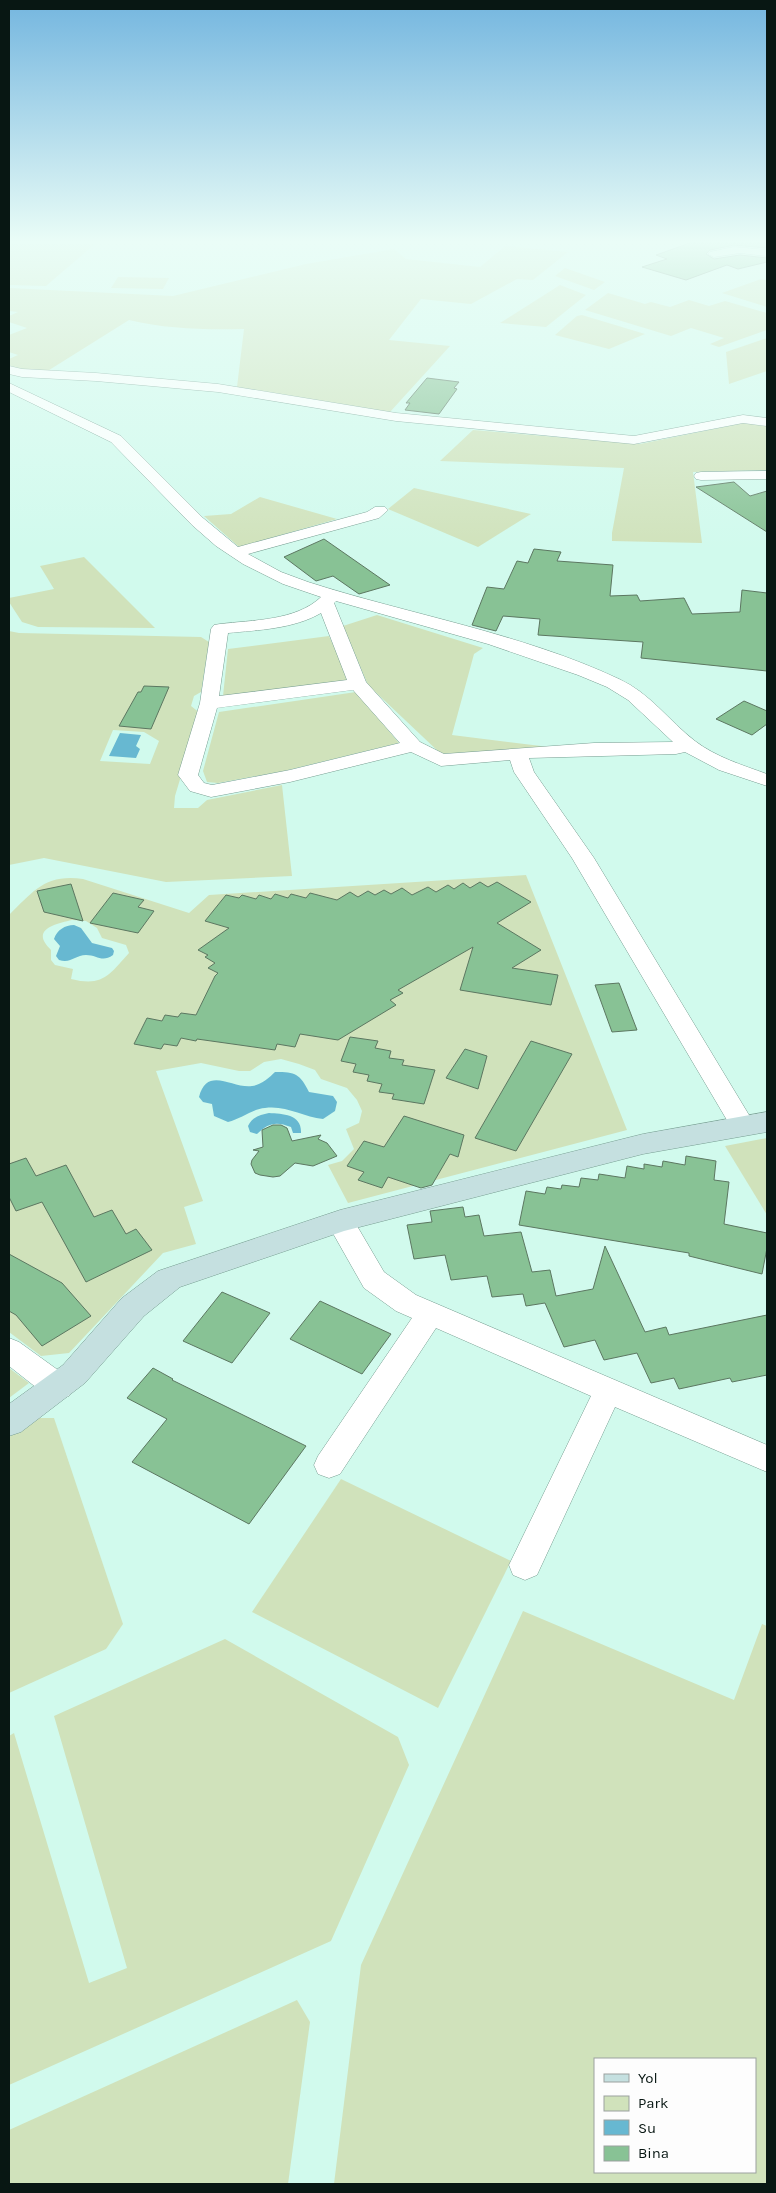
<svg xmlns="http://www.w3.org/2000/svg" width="776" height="2193" font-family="Karla,sans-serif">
  <rect width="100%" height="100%" fill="#d1faed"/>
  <g fill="#d0e2bb" fill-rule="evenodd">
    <path d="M9,243H96L46,286L9,285Z"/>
    <path d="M505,246L568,252L533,280L517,279L471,304L421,299L389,340L450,346L390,412L237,387L244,329C205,330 167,329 129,320L46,372L18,369L9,365V359L18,355L9,352V335L27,328L9,322V316L18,312L9,311V288L173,296L306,264L394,249L406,259L480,267Z"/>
    <path d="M565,268L605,282L594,290L555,276Z"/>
    <path d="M118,277L169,278L163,289L111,288Z"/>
    <path d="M761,279L767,280V307L722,293Z"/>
    <path d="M560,285L586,295L546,327L500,323Z"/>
    <path d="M608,293L645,304L651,302L670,307L689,300L709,306L725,301L767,313V330L719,347L710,344L724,338L691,328L671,336L585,310Z"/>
    <path d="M582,315L645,334L609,349L555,335L577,316Z"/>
    <path d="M767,338V371L729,384L726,352Z"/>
    <path d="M748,422L767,424V470L693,472L702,543L612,541V533L624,468L440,461L473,430L640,444Z"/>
    <path d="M414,488L531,514L478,547L388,509Z"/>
    <path d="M260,497L337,519L239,547L204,516L231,514Z"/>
    <path d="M84,557L155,628L38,627L22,622L9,602V598L54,589L40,566Z"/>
    <path d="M377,615L483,648L474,654L452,735L549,747L441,754L368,685L343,626Z"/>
    <path d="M9,631L19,633L201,637L209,642L201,692L194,696L191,706L200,713L175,796L174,808H198L207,800L282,785L292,876L166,882L44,858L9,865ZM113,730L144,732L159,741L150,764L100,761Z"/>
    <path d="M329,636L350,681L223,696L228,649Z"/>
    <path d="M356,692L399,743L284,771L218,783L207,782L203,771L219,712Z"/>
    <path d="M526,875L627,1130L348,1203L328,1165L342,1161L354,1149L346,1129L359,1123L362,1111L357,1100L347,1088L321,1079L315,1070L299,1064L281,1059L264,1062L250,1071H239L201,1063L156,1071L203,1201L184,1207L196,1244L163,1253L69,1353L41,1356L9,1332V915C34,891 45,874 83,879L189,913L209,895ZM72,920L86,921L97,928L102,938L126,945L129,953C109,975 103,987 71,979L73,969L55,965L51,960V950C30,930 54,924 72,920Z"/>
    <path d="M767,1138V1215L725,1146Z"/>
    <path d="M9,1368L29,1383L9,1398Z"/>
    <path d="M38,1418H54L123,1624L106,1649L9,1693V1437Z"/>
    <path d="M341,1479L511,1561L438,1708L252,1612Z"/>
    <path d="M523,1611L734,1700L762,1624L767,1626V2184H334L361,1965ZM595,2059H755V2172H595Z"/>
    <path d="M225,1639L398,1737L409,1765L331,1941L9,2085V1736L14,1733L89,1983L127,1968L54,1716Z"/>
    <path d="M297,2000L310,2022L288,2184H9V2130Z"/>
  </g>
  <g fill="#67b8d1">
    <path d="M120,733L141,735L136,746L140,749L136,758L109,756Z"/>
    <path d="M74,925L81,928L92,943L112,948L114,951L113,955C102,963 97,955 86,955C75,955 71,964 59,960L56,956L60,946L54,939C57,930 65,925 74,925Z"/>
    <path d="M275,1072C296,1072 300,1074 309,1092L333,1096L337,1102L335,1111L323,1119C303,1117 286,1105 265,1108C252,1109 241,1119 228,1122L214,1116L212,1104L203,1102L199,1097C207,1065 233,1089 252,1086C261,1085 269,1078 275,1072Z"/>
    <path d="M269,1113C283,1114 302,1114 301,1133H293L291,1127C276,1121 268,1123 257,1134L250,1132L248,1126C252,1117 260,1115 269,1113Z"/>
  </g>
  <g fill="#88c295" stroke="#5c7761">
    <path d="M690,243H767V248L734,245L710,250L706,254L714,259L740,255L767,258V262L738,269L727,265L686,280L642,267L667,259L656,255Z"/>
    <path d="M427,378L459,382L454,388L457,389L439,414L405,410L410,403H406Z"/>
    <path d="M734,482L750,496L767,491V532L696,487Z"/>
    <path d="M324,539L390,585L359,594L333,576L316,581L284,557Z"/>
    <path d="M534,549L561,552L557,561L613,565L610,596L637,595L640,601L684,598L692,614L740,612L742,590L767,593V671L641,658L643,642L538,635L540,619L503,616L496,631L472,625L487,587L504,589L517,561L528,563Z"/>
    <path d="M144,686L169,687L151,729L119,726L138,692H141Z"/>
    <path d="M744,701L767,711V724L752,735L716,719Z"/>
    <path d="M480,882L488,887L497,882L531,902L497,923L541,950L512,968L558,975L551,1005L460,990L473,947L398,990L403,993L390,1000L396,1005L338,1040L300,1034L295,1047L277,1044L275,1050L197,1039L196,1041L181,1038L177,1046L164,1044L161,1049L134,1044L147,1018L162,1021L165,1015L178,1017L181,1013L196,1015L215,976L218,973L208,968L215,963L205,957L208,955L198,950L229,928L205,921L226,895L239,898L242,895L256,899L259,895L271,899L275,894L288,898L291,894L306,898L310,893L337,900L350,892L358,897L368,891L375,895L384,890L391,894L402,888L412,895L428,887L436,892L448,885L454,889L463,883L470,888Z"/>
    <path d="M71,884L83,921L44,912L37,891Z"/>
    <path d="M113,893L144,900L138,907L154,911L138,933L90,923Z"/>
    <path d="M619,983L637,1030L612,1032L595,985Z"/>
    <path d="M350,1037L378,1041L375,1048L391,1051L389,1058L404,1060L402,1065L435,1070L424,1104L392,1099L394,1094L379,1092L382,1084L367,1081L369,1075L353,1072L356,1064L341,1061Z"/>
    <path d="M531,1041L572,1054L516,1151L475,1138Z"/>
    <path d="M465,1049L487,1056L478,1089L446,1078Z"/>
    <path d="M404,1116L464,1135L458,1157L450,1154L432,1185L421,1188L388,1177L382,1188L358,1180L364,1172L347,1166L364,1141L384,1147Z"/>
    <path d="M273,1125H281L287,1128L292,1141L321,1135L318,1139L327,1143L337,1156L313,1166L295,1163L280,1176L273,1177L260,1175L255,1173L251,1164L252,1160L259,1151L253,1150L263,1147L262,1130Z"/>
    <path d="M686,1156L716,1161L714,1180L729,1182L724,1224L767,1233V1248L762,1274L689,1256V1253L519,1225L526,1191L545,1194L547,1187L561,1189L562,1185L579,1187L581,1178L598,1180L599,1174L625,1178L627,1166L644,1169V1164L662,1167L663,1161L685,1165Z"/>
    <path d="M26,1158L36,1176L66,1165L94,1217L112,1210L126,1234L136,1229L152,1250L86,1282L42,1202L16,1211L9,1197V1164Z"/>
    <path d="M463,1207L465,1217L479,1215L484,1236L521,1232L532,1272L550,1270L556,1296L593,1289L605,1246L645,1332L666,1327L669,1335L767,1315V1375L732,1382L730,1378L679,1389L674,1378L651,1383L637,1353L604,1360L595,1340L564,1347L545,1303L526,1306L523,1294L492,1297L487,1276L451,1280L445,1255L414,1259L407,1225L432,1222L430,1211Z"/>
    <path d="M9,1254L62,1283L91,1316L42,1346L16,1315L9,1311Z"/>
    <path d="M222,1292L270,1313L232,1363L183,1341Z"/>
    <path d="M320,1301L391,1334L362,1374L290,1339Z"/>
    <path d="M153,1368L173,1379L172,1380L306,1446L249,1524L132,1462L167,1419L127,1398Z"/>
  </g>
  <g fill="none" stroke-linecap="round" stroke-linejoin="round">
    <defs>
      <g id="street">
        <path d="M734,247L767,250V256L740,253L714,257L708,254L710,252Z"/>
        <path d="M9,366L22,369L96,373L218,384L396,413L634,436L743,415L767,418V426L743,423L634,444L396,421L218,392L96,381L22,377L9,374Z"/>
        <path d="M9,383L121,436L203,518L238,547L367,512L375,507H385L388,510L379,518L248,554L281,572L308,582C411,615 521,633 619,679C650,693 669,721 695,741C716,757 742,765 767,774V786L719,770L685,752L676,754L529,758L534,772L594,858L752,1120L756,1126L752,1132L743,1135L734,1132L572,858L514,772L510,760L441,766L411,752L290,782L211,797L190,791L178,775L200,703L211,629L214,625L220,624C252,620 296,621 321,597L283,584L243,564L216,546L192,525L111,442L9,392ZM336,601L488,644L578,675L607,687L628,700L673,742L594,743L444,754L420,742L366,682L334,603ZM321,613L347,680L219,696L228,633C258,630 294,629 321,613ZM353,690L400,743L290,770L212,785L204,783L198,775L217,708Z"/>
        <path d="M767,471V479L701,480L696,479L694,476L696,473L701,472Z"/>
        <path d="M340,1211L350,1214L384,1272L416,1295L767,1445V1472L615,1407L537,1575L525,1580L513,1575L509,1565L591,1396L436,1328L340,1474L329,1478L318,1474L314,1465L318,1456L412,1318L396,1311L364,1288L326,1221L330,1214Z"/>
        <path d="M9,1338L19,1342L69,1378L73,1387L69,1396L58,1399L47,1396L9,1366Z"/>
      </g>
      <path id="secondary" d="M767,1112V1132L643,1154L344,1231L180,1287L144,1316L85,1383L21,1432L9,1436V1404L63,1365L122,1298L158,1271L340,1210L643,1134Z"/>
    </defs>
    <use href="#street" stroke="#789e92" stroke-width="1"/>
    <use href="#secondary" stroke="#789e92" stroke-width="1"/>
    <use href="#street" fill="#fff" fill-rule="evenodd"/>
    <use href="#secondary" fill="#c5e0e0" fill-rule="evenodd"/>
  </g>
  <linearGradient id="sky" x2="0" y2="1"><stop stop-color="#74b6df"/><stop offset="0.44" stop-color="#eafdf7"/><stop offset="1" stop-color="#eafdf7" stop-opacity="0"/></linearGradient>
  <rect width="776" height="550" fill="url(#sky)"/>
  <rect width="776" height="2193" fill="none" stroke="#081713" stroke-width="20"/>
  <rect x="594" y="2058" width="162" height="115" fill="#fdfdfd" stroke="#9ba19f"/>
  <rect x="604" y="2074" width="25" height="8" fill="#c5e0e0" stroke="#9ba19f"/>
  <text x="638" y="2083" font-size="15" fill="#081713">Yol</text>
  <rect x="604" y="2096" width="25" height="15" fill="#d0e2bb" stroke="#9ba19f"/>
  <text x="638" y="2108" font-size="15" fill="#081713">Park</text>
  <rect x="604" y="2120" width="25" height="15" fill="#67b8d1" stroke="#9ba19f"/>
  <text x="638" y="2133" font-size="15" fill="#081713">Su</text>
  <rect x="604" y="2146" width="25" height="15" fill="#88c295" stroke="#9ba19f"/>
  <text x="638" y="2158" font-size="15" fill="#081713">Bina</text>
</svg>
